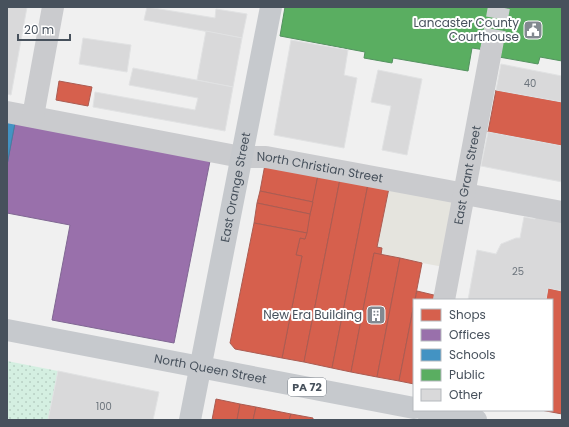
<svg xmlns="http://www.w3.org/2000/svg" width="569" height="427" font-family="Poppins,sans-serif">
  <defs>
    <pattern id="grass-dots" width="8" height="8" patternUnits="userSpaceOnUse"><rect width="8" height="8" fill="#d4efe1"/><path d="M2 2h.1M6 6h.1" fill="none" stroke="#b7cfc3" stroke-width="1.8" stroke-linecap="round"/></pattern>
  </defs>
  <rect width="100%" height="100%" fill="#f0f0f0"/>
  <path fill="#e5e4de" d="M319,170L463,198L449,268L401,259L377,377L282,358Z"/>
  <path fill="url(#grass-dots)" d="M7,361L58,371L48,420H7Z"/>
  <g fill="#d6604d" stroke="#ab5c52">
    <path d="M59,81L92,87L88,106L56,100Z"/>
    <path d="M496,90L562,102V146L488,132Z"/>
    <path d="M7,122L15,123L7,165Z"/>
    <path d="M266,159L319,170L313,202L260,191Z"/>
    <path d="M319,170L341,174L304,362L282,358L302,256L296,255L300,238L305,239Z"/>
    <path d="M341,174L369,179L332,368L304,362Z"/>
    <path d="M369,179L390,183L377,247L382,248L381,255L374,253L351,372L332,368Z"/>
    <path d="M260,191L313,202L310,214L257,203Z"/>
    <path d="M257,203L310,214L307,233L254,223Z"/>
    <path d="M254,223L307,233L305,239L300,238L296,255L302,256L282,358L235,349L230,343Z"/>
    <path d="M374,253L400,258L377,377L351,372Z"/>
    <path d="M400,258L422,263L399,381L377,377Z"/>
    <path d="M548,288L562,291V414L541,410H552V300H546Z"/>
    <path d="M417,291L438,296V300H415Z"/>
    <path d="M414,304V384L399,381Z"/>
    <path d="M216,399L240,404L237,420H212Z"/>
    <path d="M240,404L256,407L253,420H237Z"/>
    <path d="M256,407L291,414L289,420H253Z"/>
    <path d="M291,414L313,418V420H289Z"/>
  </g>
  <path fill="#9970ab" stroke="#806793" d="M15,123L210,161L174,343L52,320L70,225L7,213V165Z"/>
  <path fill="#4393c3" stroke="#447fa4" d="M7,122L15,123L7,165Z"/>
  <g fill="#5aae61" stroke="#549260">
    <path d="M285,7H508L499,52L472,48L468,71L393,58L392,63L364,58L365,52L280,36Z"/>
    <path d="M508,7H562V61L540,57L538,64L499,57Z"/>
  </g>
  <g fill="#d9d9da" stroke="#e1e2e3">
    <path d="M7,7H27L11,95L7,94Z"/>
    <path d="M147,7L215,18L216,9L247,14L242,38L144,20Z"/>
    <path d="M206,31L242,38L233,87L197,80Z"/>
    <path d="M83,38L131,45L127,72L79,64Z"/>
    <path d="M291,40L348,50L344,75L357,78L344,148L274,135Z"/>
    <path d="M501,64L562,76V102L496,90Z"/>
    <path d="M133,68L233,87L225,131L93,107L95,92L195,110L198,98L129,85Z"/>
    <path d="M378,70L422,79L407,155L382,150L391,106L371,102Z"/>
    <path d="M488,132L562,146V182L481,166Z"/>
    <path d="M536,213L562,218V291L548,288L546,300H468L477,250L496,254L501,244L516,238H520L524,217L535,219Z"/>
    <path d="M58,371L159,392L153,420H48Z"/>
  </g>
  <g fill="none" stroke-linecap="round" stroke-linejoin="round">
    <path stroke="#ced0d2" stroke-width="22" stroke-dasharray="22 11" stroke-linecap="butt" d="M491,51L499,7"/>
    <g stroke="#cacbce" stroke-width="22">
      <path id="s1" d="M7,112L241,157H266L562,212"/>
      <path d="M33,116L53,7"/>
      <path id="s2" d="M444,300L491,51"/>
    </g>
    <g stroke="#c6c9cd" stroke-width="22">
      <path id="s3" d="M7,330L414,408"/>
      <path d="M425,410L476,420"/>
      <path id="s4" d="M190,420L271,7"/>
    </g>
  </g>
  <defs>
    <symbol id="civic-square" viewBox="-11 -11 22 22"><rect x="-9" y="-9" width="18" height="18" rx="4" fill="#828990" stroke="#fff"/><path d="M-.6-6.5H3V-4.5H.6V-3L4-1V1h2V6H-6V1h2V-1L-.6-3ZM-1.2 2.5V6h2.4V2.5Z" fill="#fff"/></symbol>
    <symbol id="building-square" viewBox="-11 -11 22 22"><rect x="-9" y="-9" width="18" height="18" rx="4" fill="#828990" stroke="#fff"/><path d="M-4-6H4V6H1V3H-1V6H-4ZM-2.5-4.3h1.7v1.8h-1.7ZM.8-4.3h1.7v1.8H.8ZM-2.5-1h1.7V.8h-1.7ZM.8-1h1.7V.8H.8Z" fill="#fff"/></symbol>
  </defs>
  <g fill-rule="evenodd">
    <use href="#civic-square" x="522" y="19" width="22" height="22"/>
    <use href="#building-square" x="365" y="304" width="22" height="22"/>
  </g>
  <g text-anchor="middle" stroke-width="4" stroke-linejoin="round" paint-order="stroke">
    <g font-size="10" fill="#6c747c">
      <text x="530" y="87">40</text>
      <text x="518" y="275">25</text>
      <text x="104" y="410">100</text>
    </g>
    <rect fill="#fff" stroke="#7e858d" stroke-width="1" x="288" y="378" width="38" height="18" rx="3"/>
    <g font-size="11" font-weight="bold" fill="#47515c">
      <text x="307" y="391">PA 72</text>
    </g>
    <g font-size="12" fill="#47515c" stroke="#fff" text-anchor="end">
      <text x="519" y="27">Lancaster County<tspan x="519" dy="14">Courthouse</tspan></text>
      <text x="362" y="319">New Era Building</text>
    </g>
    <g font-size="12" fill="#47515c" stroke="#fff">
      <text dy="4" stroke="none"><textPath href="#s1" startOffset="318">North Christian Street</textPath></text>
      <text dy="4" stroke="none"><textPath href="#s2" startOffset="127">East Grant Street</textPath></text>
      <text dy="4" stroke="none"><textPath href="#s4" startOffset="237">East Orange Street</textPath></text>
      <text dy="4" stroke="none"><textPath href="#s3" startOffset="207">North Queen Street</textPath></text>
    </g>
  </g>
  <rect width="569" height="427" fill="none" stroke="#47515c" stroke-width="16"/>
  <rect x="413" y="299" width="140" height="112" fill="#ffffff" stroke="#b5b9be"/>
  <rect x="421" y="309" width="20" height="12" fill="#d6604d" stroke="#b5b9be"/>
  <text x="449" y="319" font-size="12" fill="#47515c">Shops</text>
  <rect x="421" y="329" width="20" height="12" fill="#9970ab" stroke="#b5b9be"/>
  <text x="449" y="339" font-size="12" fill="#47515c">Offices</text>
  <rect x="421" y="349" width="20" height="12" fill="#4393c3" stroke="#b5b9be"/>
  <text x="449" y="359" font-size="12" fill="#47515c">Schools</text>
  <rect x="421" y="369" width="20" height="12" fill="#5aae61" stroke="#b5b9be"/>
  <text x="449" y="379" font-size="12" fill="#47515c">Public</text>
  <rect x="421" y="389" width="20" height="12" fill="#d9d9da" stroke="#b5b9be"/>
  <text x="449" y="399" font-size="12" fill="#47515c">Other</text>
  <path d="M18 34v6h52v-6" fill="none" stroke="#47515c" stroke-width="2"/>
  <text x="24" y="34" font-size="12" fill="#47515c" stroke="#ffffff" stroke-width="3" paint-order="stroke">20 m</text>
</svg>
